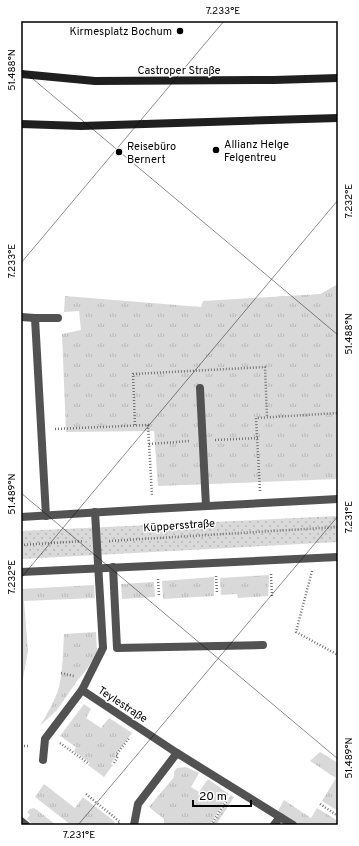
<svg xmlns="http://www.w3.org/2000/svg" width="359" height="846" font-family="Overpass,sans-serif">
  <defs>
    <pattern id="grass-tufts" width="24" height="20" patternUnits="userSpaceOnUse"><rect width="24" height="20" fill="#d9d9d9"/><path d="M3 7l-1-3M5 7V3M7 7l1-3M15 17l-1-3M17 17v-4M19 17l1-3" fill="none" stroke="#b8b8b8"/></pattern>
    <pattern id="park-dots" width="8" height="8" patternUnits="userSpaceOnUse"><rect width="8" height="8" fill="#d9d9d9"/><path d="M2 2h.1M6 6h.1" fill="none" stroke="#b8b8b8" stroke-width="1.8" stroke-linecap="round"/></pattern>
  </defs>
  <rect width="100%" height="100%" fill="#fff"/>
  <g fill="url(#grass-tufts)">
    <path d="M338,284V479L158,486L154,431L66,432L62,334L81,330L79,311L64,312L65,296L201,307L203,301L320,294Z"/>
    <path d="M269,575L268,596L238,598L237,594L221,595L220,578Z"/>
    <path d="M214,577V596L163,599L162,581Z"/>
    <path d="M154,582L155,597L122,599L121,584Z"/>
    <path d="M94,585L95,598L24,601L28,651L21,689V589Z"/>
    <path d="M96,632L97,653L87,669L77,681L57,710L40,726C47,714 55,701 59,687C63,670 63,651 64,634Z"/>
    <path d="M84,704L91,709L86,718L101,728L109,718L132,733L115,755L116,756L111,764L113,765L104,777L88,765L90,763L74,751L76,747L60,736Z"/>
    <path d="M320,752L338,763V811L322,801L336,778L310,761Z"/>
    <path d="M186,767L199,773L191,787L199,792L208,779L229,794L210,825H164V819L149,807L174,777V772L177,768Z"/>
    <path d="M44,784L75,808L83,797L115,822L113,825H71L35,797Z"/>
    <path d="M284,800L311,818L317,808L338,821V825H300L278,811Z"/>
    <path d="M34,808L37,810L56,825H34L27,819L30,815L27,812L30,809Z"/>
  </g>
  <g fill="url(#park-dots)">
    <path d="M338,516V542L21,559V531Z"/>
    <path d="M231,795L234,797L216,825H212Z"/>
  </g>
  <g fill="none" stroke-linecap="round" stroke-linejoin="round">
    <g stroke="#747474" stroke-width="2.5" stroke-dasharray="1 2" stroke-linecap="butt">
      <path d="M135,425L133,374L265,367L267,417"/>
      <path d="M55,429L148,425L152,495"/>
      <path d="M215,440L258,438"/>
      <path d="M149,444L190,441"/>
      <path d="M260,491L256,418L338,413"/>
      <path d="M109,541L338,527"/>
      <path d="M21,545L84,541"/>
      <path d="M312,571L296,632L338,655"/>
      <path d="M271,574L272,597"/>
      <path d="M216,576L217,593"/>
      <path d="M158,579L159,596"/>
      <path d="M61,673L74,676"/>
      <path d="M60,743L88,763L87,764"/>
      <path d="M21,746H30"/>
      <path d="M114,763L118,756L116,755L130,737"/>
      <path d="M86,794L120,822L117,825"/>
      <path d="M320,804L338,816"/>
      <path d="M211,825L227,800"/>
    </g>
    <g stroke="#525252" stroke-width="8">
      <path d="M21,317L35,318"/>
      <path d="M200,388L206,506"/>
      <path d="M95,512L103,648L82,690L177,753L293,825"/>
      <path d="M46,516L35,318H58"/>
      <path d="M43,760L45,739L82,690"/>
      <path d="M134,825L138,804L177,753"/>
      <path d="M274,825L280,817"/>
    </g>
    <g stroke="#525252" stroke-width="8">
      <path d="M21,517L152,509L338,499"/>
      <path d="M113,567L117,648L263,645"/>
      <path d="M21,572L338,557"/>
      <path d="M21,821L26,825"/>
    </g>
    <g stroke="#1f1f1f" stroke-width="8">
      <path d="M21,74L95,81L274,80L338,78"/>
      <path d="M21,124L81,126L338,118"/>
    </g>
  </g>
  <path fill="none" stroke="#000" stroke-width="1" stroke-opacity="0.45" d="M21,69L338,335M21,263L224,21M21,493L338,759M21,578L338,200M78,825L338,516"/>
  <g fill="#000" stroke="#fff" stroke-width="1.5">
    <circle cx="180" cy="31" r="4"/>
    <circle cx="216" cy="150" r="4"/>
    <circle cx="119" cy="152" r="4"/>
  </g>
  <g text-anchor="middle" stroke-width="3" stroke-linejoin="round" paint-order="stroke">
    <g font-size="11" fill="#000" stroke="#fff" text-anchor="start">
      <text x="172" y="35" text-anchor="end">Kirmesplatz Bochum</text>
      <text x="224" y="148">Allianz Helge<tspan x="224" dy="13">Felgentreu</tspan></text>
      <text x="127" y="150">Reisebüro<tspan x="127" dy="13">Bernert</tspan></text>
    </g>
    <g font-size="11" fill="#000" stroke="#fff">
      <text x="179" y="74">Castroper Straße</text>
      <text transform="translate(179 525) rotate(-4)" y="4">Küppersstraße</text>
      <text transform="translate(123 704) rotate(33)" y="4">Teylestraße</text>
    </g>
  </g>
  <rect width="359" height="846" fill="none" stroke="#ffffff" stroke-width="44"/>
  <path d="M193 800v6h58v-6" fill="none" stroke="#000000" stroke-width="2"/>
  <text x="199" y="800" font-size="12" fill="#000000" stroke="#ffffff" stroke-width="3" paint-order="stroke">20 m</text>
  <rect x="22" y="22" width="315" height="802" fill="none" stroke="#000" stroke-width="1.5"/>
  <g font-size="10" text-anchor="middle" fill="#000">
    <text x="223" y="14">7.233°E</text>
    <text transform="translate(11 70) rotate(-90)" y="4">51.488°N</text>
    <text transform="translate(348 201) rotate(-90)" y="4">7.232°E</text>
    <text transform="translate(11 261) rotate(-90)" y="4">7.233°E</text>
    <text transform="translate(348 334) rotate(-90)" y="4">51.488°N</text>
    <text transform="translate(11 494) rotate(-90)" y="4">51.489°N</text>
    <text transform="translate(348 517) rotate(-90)" y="4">7.231°E</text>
    <text transform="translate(11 577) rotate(-90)" y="4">7.232°E</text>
    <text transform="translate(348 758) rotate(-90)" y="4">51.489°N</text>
    <text x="79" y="838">7.231°E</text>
  </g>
</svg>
